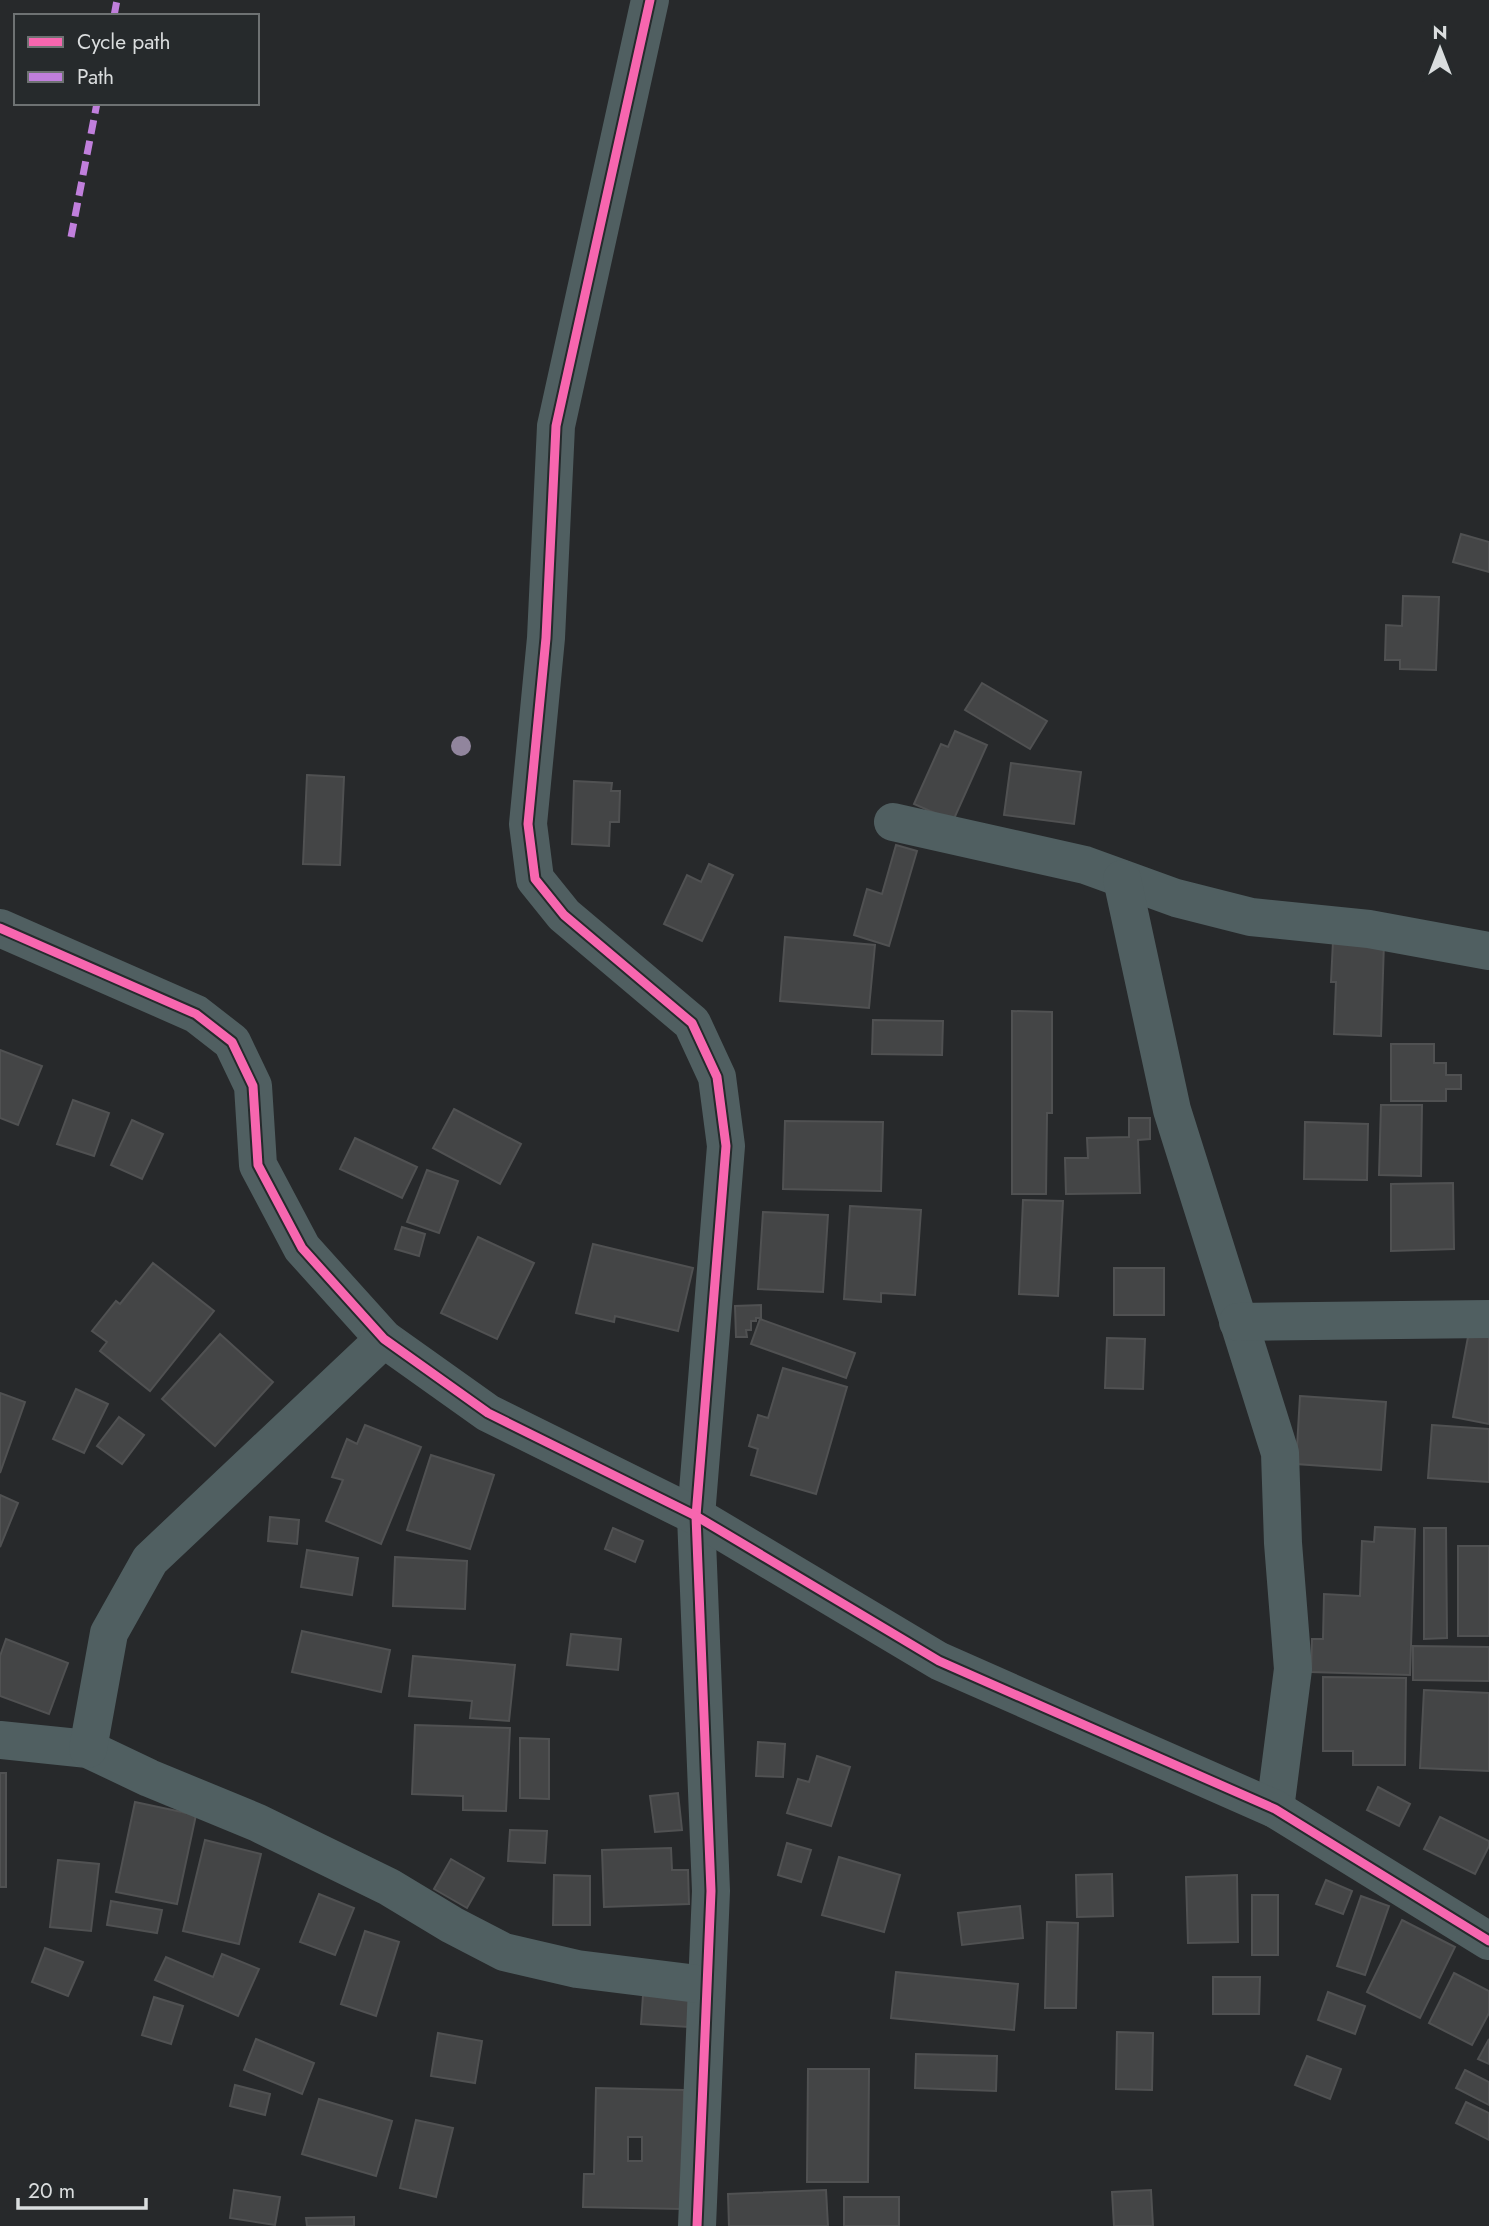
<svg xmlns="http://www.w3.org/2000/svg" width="1489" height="2226" font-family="Jost,sans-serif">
  <rect width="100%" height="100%" fill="#27292b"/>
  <g fill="#444546" stroke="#505152" stroke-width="2" fill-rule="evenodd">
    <path d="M1461,534L1489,542V572L1453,562Z"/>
    <path d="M1403,596L1439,597L1436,670L1400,669V660H1385L1386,625L1402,626Z"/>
    <path d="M982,683L1047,721L1030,749L965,710Z"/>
    <path d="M955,731L987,745L953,821L914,804L941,744L948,747Z"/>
    <path d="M1011,763L1081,772L1074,824L1004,815Z"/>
    <path d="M307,775L344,777L340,865L303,864Z"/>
    <path d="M574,781L612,783L611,791H620L619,822H610L609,846L572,844Z"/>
    <path d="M896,845L917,851L889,946L854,935L867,889L882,894Z"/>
    <path d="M709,864L733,875L702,941L664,924L687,875L701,882Z"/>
    <path d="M785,937L875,945L869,1008L780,1001Z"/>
    <path d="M1333,941L1384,942L1381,1036L1334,1034L1336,982H1331Z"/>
    <path d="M1012,1011L1052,1012V1113H1047L1046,1194H1012Z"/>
    <path d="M873,1020L943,1021L942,1055L872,1054Z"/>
    <path d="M1391,1044H1434V1063H1446V1075H1461V1089H1446V1101H1391Z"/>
    <path d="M0,1050L42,1066L18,1125L0,1118Z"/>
    <path d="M73,1100L109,1113L94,1156L57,1144Z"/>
    <path d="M1381,1105H1422L1421,1176L1379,1175Z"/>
    <path d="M454,1109L521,1144L500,1184L433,1148Z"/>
    <path d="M1129,1118H1150V1139L1138,1140L1140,1193L1066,1194L1065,1158H1088L1087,1138L1129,1137Z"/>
    <path d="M132,1120L163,1134L142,1179L111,1165Z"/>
    <path d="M785,1121L883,1122L881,1191L783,1189Z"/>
    <path d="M1305,1122L1368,1124L1367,1180L1304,1179Z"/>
    <path d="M355,1138L417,1167L402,1198L340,1169Z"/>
    <path d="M427,1170L458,1181L439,1233L407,1222Z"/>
    <path d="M1453,1183L1454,1249L1391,1251V1184Z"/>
    <path d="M1023,1200L1063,1201L1058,1296L1019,1294Z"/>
    <path d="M850,1206L921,1210L915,1295L881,1293V1302L844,1299Z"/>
    <path d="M763,1212L828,1215L823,1292L758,1289Z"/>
    <path d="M402,1227L425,1234L419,1256L395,1249Z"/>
    <path d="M478,1237L534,1263L497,1339L441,1313Z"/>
    <path d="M593,1244L693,1268L678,1331L615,1316L614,1322L576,1313Z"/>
    <path d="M153,1263L214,1311L150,1391L100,1351L107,1342L92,1331L116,1301L120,1304Z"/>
    <rect x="1114" y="1268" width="50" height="47"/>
    <path d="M761,1305V1318H756V1321H751V1330H746L747,1337H736L735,1306Z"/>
    <path d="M760,1319L855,1353L846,1378L751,1344Z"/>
    <path d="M1471,1321L1489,1324V1424L1453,1417Z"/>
    <path d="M220,1334L273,1382L215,1446L162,1399Z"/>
    <path d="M1107,1338L1145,1339L1143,1389L1105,1388Z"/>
    <path d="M783,1368L847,1387L816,1494L751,1475L758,1449L749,1446L758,1415L768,1418Z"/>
    <path d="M76,1389L108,1404L84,1453L53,1439Z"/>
    <path d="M0,1393L25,1402L0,1473Z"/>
    <path d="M1300,1396L1386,1402L1381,1470L1296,1464Z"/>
    <path d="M119,1417L144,1435L122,1464L97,1446Z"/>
    <path d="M365,1425L421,1447L381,1544L326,1521L343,1480L332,1477L347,1439L357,1444Z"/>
    <path d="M1432,1425L1489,1429V1482L1428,1478Z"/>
    <path d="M431,1455L494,1475L470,1549L407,1530Z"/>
    <path d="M0,1495L18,1503L0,1547Z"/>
    <path d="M270,1517L299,1520L297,1544L268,1541Z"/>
    <path d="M1375,1527L1415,1529L1410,1675L1311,1672L1312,1639H1323L1324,1594L1360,1596L1362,1541L1374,1542Z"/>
    <path d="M613,1528L643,1541L635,1562L605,1549Z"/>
    <path d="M1424,1528H1446L1447,1638L1424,1639Z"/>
    <rect x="1458" y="1546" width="31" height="90"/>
    <path d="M307,1550L358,1558L352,1595L301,1587Z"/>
    <path d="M395,1557L467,1561L465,1609L393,1606Z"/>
    <path d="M302,1631L390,1650L381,1692L292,1672Z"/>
    <path d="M571,1634L621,1639L618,1670L567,1665Z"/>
    <path d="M6,1639L68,1663L49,1714L0,1696V1656Z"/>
    <path d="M1413,1646L1489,1647V1681L1413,1680Z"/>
    <path d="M413,1656L515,1665L509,1721L470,1718L472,1701L409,1696Z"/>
    <path d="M1323,1677L1406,1678L1405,1765H1353V1751H1323Z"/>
    <path d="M1424,1690L1489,1693V1771L1420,1768Z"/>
    <path d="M415,1725L510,1728L506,1811L463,1810V1796L412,1794Z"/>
    <path d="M520,1738L549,1739V1799L520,1798Z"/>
    <path d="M758,1742L785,1744L783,1777L756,1776Z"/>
    <path d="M817,1756L850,1767L831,1826L787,1813L798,1779L809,1782Z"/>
    <rect x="0" y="1773" width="6" height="114"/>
    <path d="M1378,1787L1410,1804L1399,1826L1367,1810Z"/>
    <path d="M678,1793L682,1830L655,1832L650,1796Z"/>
    <path d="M135,1802L196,1815L177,1904L116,1892Z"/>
    <path d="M1440,1817L1489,1841V1846L1475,1874L1424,1849Z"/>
    <path d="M510,1830L547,1831L545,1863L508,1861Z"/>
    <path d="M205,1840L261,1854L239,1944L183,1931Z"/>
    <path d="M787,1843L811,1850L801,1882L778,1875Z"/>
    <path d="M671,1848L672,1870H688L689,1904L604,1907L602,1850Z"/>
    <path d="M839,1857L900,1875L884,1932L822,1915Z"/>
    <path d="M451,1859L484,1878L467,1908L434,1889Z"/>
    <path d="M58,1860L99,1864L91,1931L50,1927Z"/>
    <path d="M1112,1874L1113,1916L1077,1917L1076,1875Z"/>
    <path d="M554,1875L590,1876V1925H553Z"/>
    <path d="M1237,1875L1238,1942L1188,1943L1186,1877Z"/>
    <path d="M1326,1880L1352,1891L1343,1914L1316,1904Z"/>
    <path d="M319,1894L354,1908L335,1955L300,1942Z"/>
    <rect x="1252" y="1895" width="26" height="60"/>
    <path d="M1361,1896L1389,1906L1365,1975L1337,1966Z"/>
    <path d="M111,1901L162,1910L157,1933L107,1925Z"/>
    <path d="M1020,1906L1023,1938L962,1945L958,1913Z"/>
    <path d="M1402,1920L1455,1947L1420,2018L1367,1992Z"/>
    <path d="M1047,1922L1078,1923L1076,2008H1045Z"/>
    <path d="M365,1931L399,1942L376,2016L341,2004Z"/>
    <path d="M45,1948L83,1962L68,1996L32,1982Z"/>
    <path d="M222,1954L259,1969L238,2016L155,1980L166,1957L213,1977Z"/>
    <path d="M896,1972L1018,1984L1014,2030L891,2018Z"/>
    <path d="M1454,1973L1489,1991V2013L1472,2045L1429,2023Z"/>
    <path d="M1213,1977H1260L1259,2014H1213Z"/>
    <path d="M1328,1992L1365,2006L1355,2034L1318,2020Z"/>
    <path d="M643,1995L691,1998L689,2027L641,2024Z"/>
    <path d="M154,1997L183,2006L171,2044L142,2035Z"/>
    <path d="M1117,2032L1153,2033L1152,2090L1116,2089Z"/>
    <path d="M438,2033L482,2041L475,2083L431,2076Z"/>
    <path d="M256,2039L314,2063L302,2094L244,2070Z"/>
    <path d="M1489,2039V2064L1478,2059Z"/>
    <path d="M916,2054L997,2056L996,2091L915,2088Z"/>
    <path d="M1307,2056L1341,2069L1330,2099L1295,2085Z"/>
    <path d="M808,2069H869L868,2182H807Z"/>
    <path d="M1465,2070L1489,2082V2105L1456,2088Z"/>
    <path d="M235,2085L270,2094L265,2115L230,2106Z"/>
    <path d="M596,2088L684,2090L682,2209L583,2207L584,2174H594ZM628,2137H642V2161H628Z"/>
    <path d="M319,2099L392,2121L376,2176L302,2154Z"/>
    <path d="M1466,2102L1489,2113V2140L1456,2123Z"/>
    <path d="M416,2120L453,2128L436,2197L400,2188Z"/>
    <path d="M234,2190L280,2197L275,2225L230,2218Z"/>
    <path d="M826,2190L828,2226H729L728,2194Z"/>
    <path d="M1151,2190L1153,2226H1114L1112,2192Z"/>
    <rect x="844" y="2197" width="55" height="29"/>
    <path d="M354,2217V2226H307L306,2218Z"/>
  </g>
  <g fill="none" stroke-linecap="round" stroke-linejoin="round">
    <g stroke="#505f61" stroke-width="38">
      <path d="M650,0L556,426L546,638L528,824L535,879L564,915L692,1023L717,1077L726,1146L696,1516L711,1891L697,2226"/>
      <path d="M893,822L1085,865L1176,898L1251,917L1369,929L1489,951"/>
      <path d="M1122,879L1172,1110L1280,1453L1283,1543L1293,1669L1275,1809"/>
      <path d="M0,928L196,1014L232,1042L253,1086L258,1165L302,1248L384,1339L488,1413L696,1516L939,1661L1275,1809L1489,1941"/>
      <path d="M1238,1322L1489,1319"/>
      <path d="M0,1740L88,1749L149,1778L258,1823L389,1887L452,1925L504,1952L577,1969L706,1985"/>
      <path d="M88,1749L109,1633L150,1560L384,1339"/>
    </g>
    <g stroke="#c07fdc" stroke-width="7" stroke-dasharray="14 7" stroke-linecap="butt">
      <path d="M114,16L117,0"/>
      <path d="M71,237L97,103"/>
    </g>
    <defs>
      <g id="cycleway">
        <path d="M650,0L556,426L546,638L528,824L535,879L564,915L692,1023L717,1077L726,1146L696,1516L711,1891L697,2226"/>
        <path d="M0,928L196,1014L232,1042L253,1086L258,1165L302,1248L384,1339L488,1413L696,1516L939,1661L1275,1809L1489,1941"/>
      </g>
    </defs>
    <use href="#cycleway" stroke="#262a2c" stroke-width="13"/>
    <use href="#cycleway" stroke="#f766af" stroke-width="9"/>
  </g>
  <circle fill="#91859d" cx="461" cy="746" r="10"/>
  <rect x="14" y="14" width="245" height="91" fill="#262a2c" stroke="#6e7273" stroke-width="2"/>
  <rect x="28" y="37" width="35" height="10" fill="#f766af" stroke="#6e7273" stroke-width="2"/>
  <text x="77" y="49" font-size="21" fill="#daddde">Cycle path</text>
  <rect x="28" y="72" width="35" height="10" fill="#c07fdc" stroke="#6e7273" stroke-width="2"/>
  <text x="77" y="84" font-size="21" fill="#daddde">Path</text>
  <g transform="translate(1440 49)" stroke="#262a2c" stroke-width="5" paint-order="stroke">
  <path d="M0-5L12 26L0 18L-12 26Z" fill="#daddde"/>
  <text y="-10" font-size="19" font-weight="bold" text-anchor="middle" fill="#daddde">N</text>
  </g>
  <path d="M18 2198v10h128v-10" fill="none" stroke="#daddde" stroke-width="3.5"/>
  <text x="28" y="2198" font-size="21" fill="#daddde" stroke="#262a2c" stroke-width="5" paint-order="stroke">20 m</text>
</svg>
